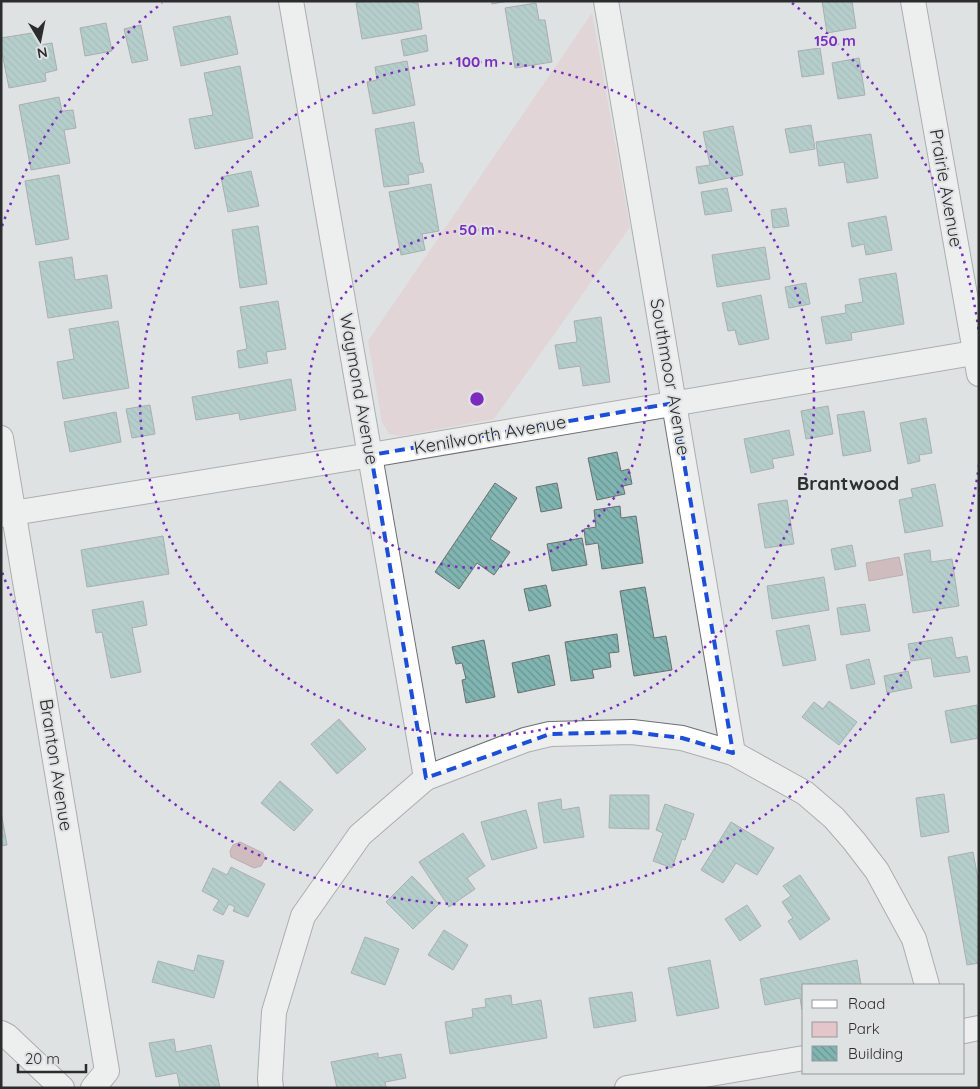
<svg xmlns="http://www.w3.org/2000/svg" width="980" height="1089" font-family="Quicksand,sans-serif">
  <defs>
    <pattern id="building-back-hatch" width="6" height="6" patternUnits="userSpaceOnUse" patternTransform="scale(1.25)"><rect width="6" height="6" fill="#81b5b1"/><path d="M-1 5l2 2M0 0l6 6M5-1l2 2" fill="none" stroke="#6a9390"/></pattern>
  </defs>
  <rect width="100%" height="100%" fill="#dee2e2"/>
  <path fill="#e4c5c9" d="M592,13L630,227L494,419L401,436L389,434L382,422L368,341Z"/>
  <g fill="#bb8e93" stroke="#907174">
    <path d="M899,557L903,575L869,581L866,563Z"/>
    <path d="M240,842L263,853L265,859L261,866L254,868L231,857L230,851L233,845Z"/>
  </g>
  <g fill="url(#building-back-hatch)" stroke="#6b6f6f">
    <path d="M364,1H413V3H418L422,29L362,39L356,3Z"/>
    <path d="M491,1H508L492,4Z"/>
    <path d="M822,1H852L856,28L827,33Z"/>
    <path d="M536,3L539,20H545L552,62L515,68L505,8Z"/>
    <path d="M230,16L238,54L181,66L173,27Z"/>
    <path d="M106,23L112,51L85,56L80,28Z"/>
    <path d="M141,25L148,60L132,63L124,29Z"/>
    <path d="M38,32L40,45L52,43L57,70L45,73L46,81L9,88L1,48V38Z"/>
    <path d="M426,35L428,51L404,56L401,40Z"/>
    <path d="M820,48L824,74L802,77L798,51Z"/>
    <path d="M859,58L865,95L838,99L832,63Z"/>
    <path d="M407,61L415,105L373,114L367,82L377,80L375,67Z"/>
    <path d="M240,66L253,138L195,149L189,119L213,115L204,73Z"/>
    <path d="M59,97L62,111L73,110L76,128L64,130L70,163L31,170L19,105Z"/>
    <path d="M414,122L420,163H422L424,172L408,175L409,184L384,187L375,129Z"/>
    <path d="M811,125L815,149L790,153L785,129Z"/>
    <path d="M733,126L743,175L699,184L696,167L710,165L703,132Z"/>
    <path d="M871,134L878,178L847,183L844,162L819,166L816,142Z"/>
    <path d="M251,171L259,206L228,212L221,177Z"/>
    <path d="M59,175L69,239L36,245L25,181Z"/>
    <path d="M431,184L439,231L422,234L425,250L401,255L389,192Z"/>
    <path d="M727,188L732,211L705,215L701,192Z"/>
    <path d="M786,208L789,226L773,228L771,210Z"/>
    <path d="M886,216L892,250L866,255L864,244L852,247L848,223Z"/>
    <path d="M258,226L267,284L240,288L232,230Z"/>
    <path d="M765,247L770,279L717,287L712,255Z"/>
    <path d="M72,257L75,280L107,275L112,308L48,318L39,262Z"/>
    <path d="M896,273L904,324L851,333L852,340L826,344L821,317L846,313L845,305L863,302L859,279Z"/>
    <path d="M806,283L810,304L789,308L785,287Z"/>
    <path d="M761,295L769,339L739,345L735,330L728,331L722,303Z"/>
    <path d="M278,301L286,349L266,352L268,363L239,368L237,351L247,349L240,307Z"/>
    <path d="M601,317L610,382L583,386L580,366L559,369L555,345L577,342L574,321Z"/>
    <path d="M118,321L129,388L63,399L57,362L74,359L69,329Z"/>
    <path d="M291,379L296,410L240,420L239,413L196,420L192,397Z"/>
    <path d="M150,405L155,434L132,438L126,409Z"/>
    <path d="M828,406L833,434L806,439L801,411Z"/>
    <path d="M864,411L871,451L843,456L837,415Z"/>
    <path d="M116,412L121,442L70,452L64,422Z"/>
    <path d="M926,418L932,453L919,455L920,461L908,464L900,423Z"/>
    <path d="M789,430L794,455L772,459L774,468L751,473L744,439Z"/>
    <path d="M617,452L621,471L629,469L632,484L623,486L625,494L597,500L588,458Z"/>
    <path d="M495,483L517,498L490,539L510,552L494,575L477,563L459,589L435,572Z"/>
    <path d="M557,483L562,508L541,512L536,487Z"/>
    <path d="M935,484L943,526L905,533L899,500L913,497L911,489Z"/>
    <path d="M787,500L794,544L765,548L758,504Z"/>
    <path d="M620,506L621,518L636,516L643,563L602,569L598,543L586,545L584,529L596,527L594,510Z"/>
    <path d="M163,536L169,574L87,587L81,550Z"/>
    <path d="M582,538L587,565L552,571L547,544Z"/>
    <path d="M852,545L856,566L835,570L831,549Z"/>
    <path d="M930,550L931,562L952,559L959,606L913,613L904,554Z"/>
    <path d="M824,577L829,610L772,619L767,586Z"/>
    <path d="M546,585L551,606L529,611L524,589Z"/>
    <path d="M645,587L654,638L666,636L672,670L634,676L620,591Z"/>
    <path d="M143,601L147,625L132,628L141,672L111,678L102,632L96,633L92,610Z"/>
    <path d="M865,604L870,631L841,635L837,608Z"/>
    <path d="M809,625L816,660L783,666L776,631Z"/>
    <path d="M617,634L619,652L609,653L611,667L592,670L594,678L571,681L565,642Z"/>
    <path d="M952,637L956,658L967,656L970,672L934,677L931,658L911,661L908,644Z"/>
    <path d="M484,640L495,697L466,703L462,680L466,679L462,663L456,664L452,647Z"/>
    <path d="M549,655L555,685L518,693L512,663Z"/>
    <path d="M869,659L875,684L851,689L846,665Z"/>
    <path d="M908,671L912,688L887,693L884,676Z"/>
    <path d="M829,701L857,722L839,745L802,717L814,702L823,709Z"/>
    <path d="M977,705L979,738L951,743L945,711Z"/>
    <path d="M339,719L366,749L337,774L311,744Z"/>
    <path d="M280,781L313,810L294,831L261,803Z"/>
    <path d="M944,794L949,832L921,837L916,798Z"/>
    <path d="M610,795H649V829L609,828Z"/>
    <path d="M561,799L562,810L579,807L584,837L544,843L538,803Z"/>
    <path d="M665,804L694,814L685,840L682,839L672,868L653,861L663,833L656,830Z"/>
    <path d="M526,810L537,848L492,860L481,822Z"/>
    <path d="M1,812L7,845L1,846Z"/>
    <path d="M731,822L774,848L757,875L736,863L723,883L701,870Z"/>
    <path d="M463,833L485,866L467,878L475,889L449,907L419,862Z"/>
    <path d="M973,852L979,884V963L967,965L948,857Z"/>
    <path d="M231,867L265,884L248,917L233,911L235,907L229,904L223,915L213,910L219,900L202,891L213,868L227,875Z"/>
    <path d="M800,875L830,919L800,940L788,921L793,918L782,902L791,896L783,886Z"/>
    <path d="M412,876L439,904L413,929L386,902Z"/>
    <path d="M747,905L761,926L740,941L725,919Z"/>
    <path d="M444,930L468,945L453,970L428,955Z"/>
    <path d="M365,937L399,949L385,985L351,973Z"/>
    <path d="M198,955L224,961L214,998L152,982L158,961L194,971Z"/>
    <path d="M710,960L719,1008L677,1016L668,968Z"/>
    <path d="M857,960L861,985H804V1009L802,1010L800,998L765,1005L760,979Z"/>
    <path d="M632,992L636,1021L594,1028L589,998Z"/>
    <path d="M511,995L512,1005L541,1000L547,1038L450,1054L445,1022L473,1017L472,1009L486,1007L485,999Z"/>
    <path d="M174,1039L176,1052L211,1045L220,1088H180L177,1073L156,1077L149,1043Z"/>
    <path d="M378,1053V1058L401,1054L406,1078L385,1082L386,1087L384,1088H337L331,1062Z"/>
  </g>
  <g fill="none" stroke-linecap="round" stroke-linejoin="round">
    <defs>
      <g id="minor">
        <path d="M291,1L426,778"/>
        <path d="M606,1L733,753"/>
        <path d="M913,1L979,374"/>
        <path d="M1,438L107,1071L93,1088"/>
        <path d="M1,515L371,455L979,352"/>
        <path d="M964,1031L979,1028"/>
        <path d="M1,1033L7,1036L62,1088"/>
        <path d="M271,1088L270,1079L274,1012L303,916L360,835L426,778L525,740L550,734L632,732L682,738L733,753L805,793L834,818L854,841L877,871L914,939L927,985"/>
        <path d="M627,1088L804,1058"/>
      </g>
    </defs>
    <use href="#minor" stroke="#6c7070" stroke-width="26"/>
    <use href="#minor" stroke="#fff" stroke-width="24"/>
  </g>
  <path d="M0 0H980V1089H0ZM674,403L733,753L682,738L632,732L550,734L426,778L371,455Z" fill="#dee2e2" fill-opacity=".55" fill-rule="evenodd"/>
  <path fill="none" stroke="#1d4ed8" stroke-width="4" stroke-dasharray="10 6" stroke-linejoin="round" d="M674,403L733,753L682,738L632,732L550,734L426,778L371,455Z"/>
  <g fill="none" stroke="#7b2cbf" stroke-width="2.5" stroke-dasharray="2.5 5">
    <circle cx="477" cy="399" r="169"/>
    <circle cx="477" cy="399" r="337"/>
    <path d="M979 465A506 506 0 0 1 2 572M2 226A506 506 0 0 1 162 3M792 3A506 506 0 0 1 979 333"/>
  </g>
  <g text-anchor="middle" stroke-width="4" stroke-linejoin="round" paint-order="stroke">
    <g font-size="18" fill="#2b2c2c" stroke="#dee2e2">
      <text transform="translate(946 188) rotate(80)" y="6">Prairie Avenue</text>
      <text transform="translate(670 377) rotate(80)" y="6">Southmoor Avenue</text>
      <text transform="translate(359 389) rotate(80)" y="6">Waymond Avenue</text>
      <text transform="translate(490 435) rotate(-10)" y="6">Kenilworth Avenue</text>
      <text transform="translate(56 765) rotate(81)" y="6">Branton Avenue</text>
    </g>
    <g font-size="19" font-weight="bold" fill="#2c3030" stroke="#dee2e2">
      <text x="848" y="490">Brantwood</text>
    </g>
  </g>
  <circle cx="477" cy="399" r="8" fill="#7b2cbf" stroke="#dee2e2" stroke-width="2.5"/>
  <g font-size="15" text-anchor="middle" font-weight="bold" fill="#7b2cbf" stroke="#dee2e2" stroke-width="4" stroke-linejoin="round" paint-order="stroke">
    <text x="835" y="46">150 m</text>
    <text x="477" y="67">100 m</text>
    <text x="477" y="235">50 m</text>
  </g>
  <rect width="980" height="1089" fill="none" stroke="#2b2c2c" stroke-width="5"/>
  <rect x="802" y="984" width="162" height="90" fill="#dee2e2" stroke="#969999"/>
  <rect x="812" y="1000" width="25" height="8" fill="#ffffff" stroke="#969999"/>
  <text x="848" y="1009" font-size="15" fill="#2b2c2c">Road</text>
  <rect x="812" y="1022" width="25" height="15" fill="#e4c5c9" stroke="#969999"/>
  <text x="848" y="1034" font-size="15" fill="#2b2c2c">Park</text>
  <rect x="812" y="1046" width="25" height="15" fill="url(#building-back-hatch)" stroke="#969999"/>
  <text x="848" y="1059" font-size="15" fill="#2b2c2c">Building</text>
  <g transform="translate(40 40) rotate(170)" stroke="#dee2e2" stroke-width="4" paint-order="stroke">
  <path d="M0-4L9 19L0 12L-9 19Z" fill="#2b2c2c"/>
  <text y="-8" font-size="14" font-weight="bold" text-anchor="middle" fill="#2b2c2c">N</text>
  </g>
  <path d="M18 1064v8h68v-8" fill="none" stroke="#2b2c2c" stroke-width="2.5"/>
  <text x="25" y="1064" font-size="15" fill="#2b2c2c" stroke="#dee2e2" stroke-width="4" paint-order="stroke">20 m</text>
</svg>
